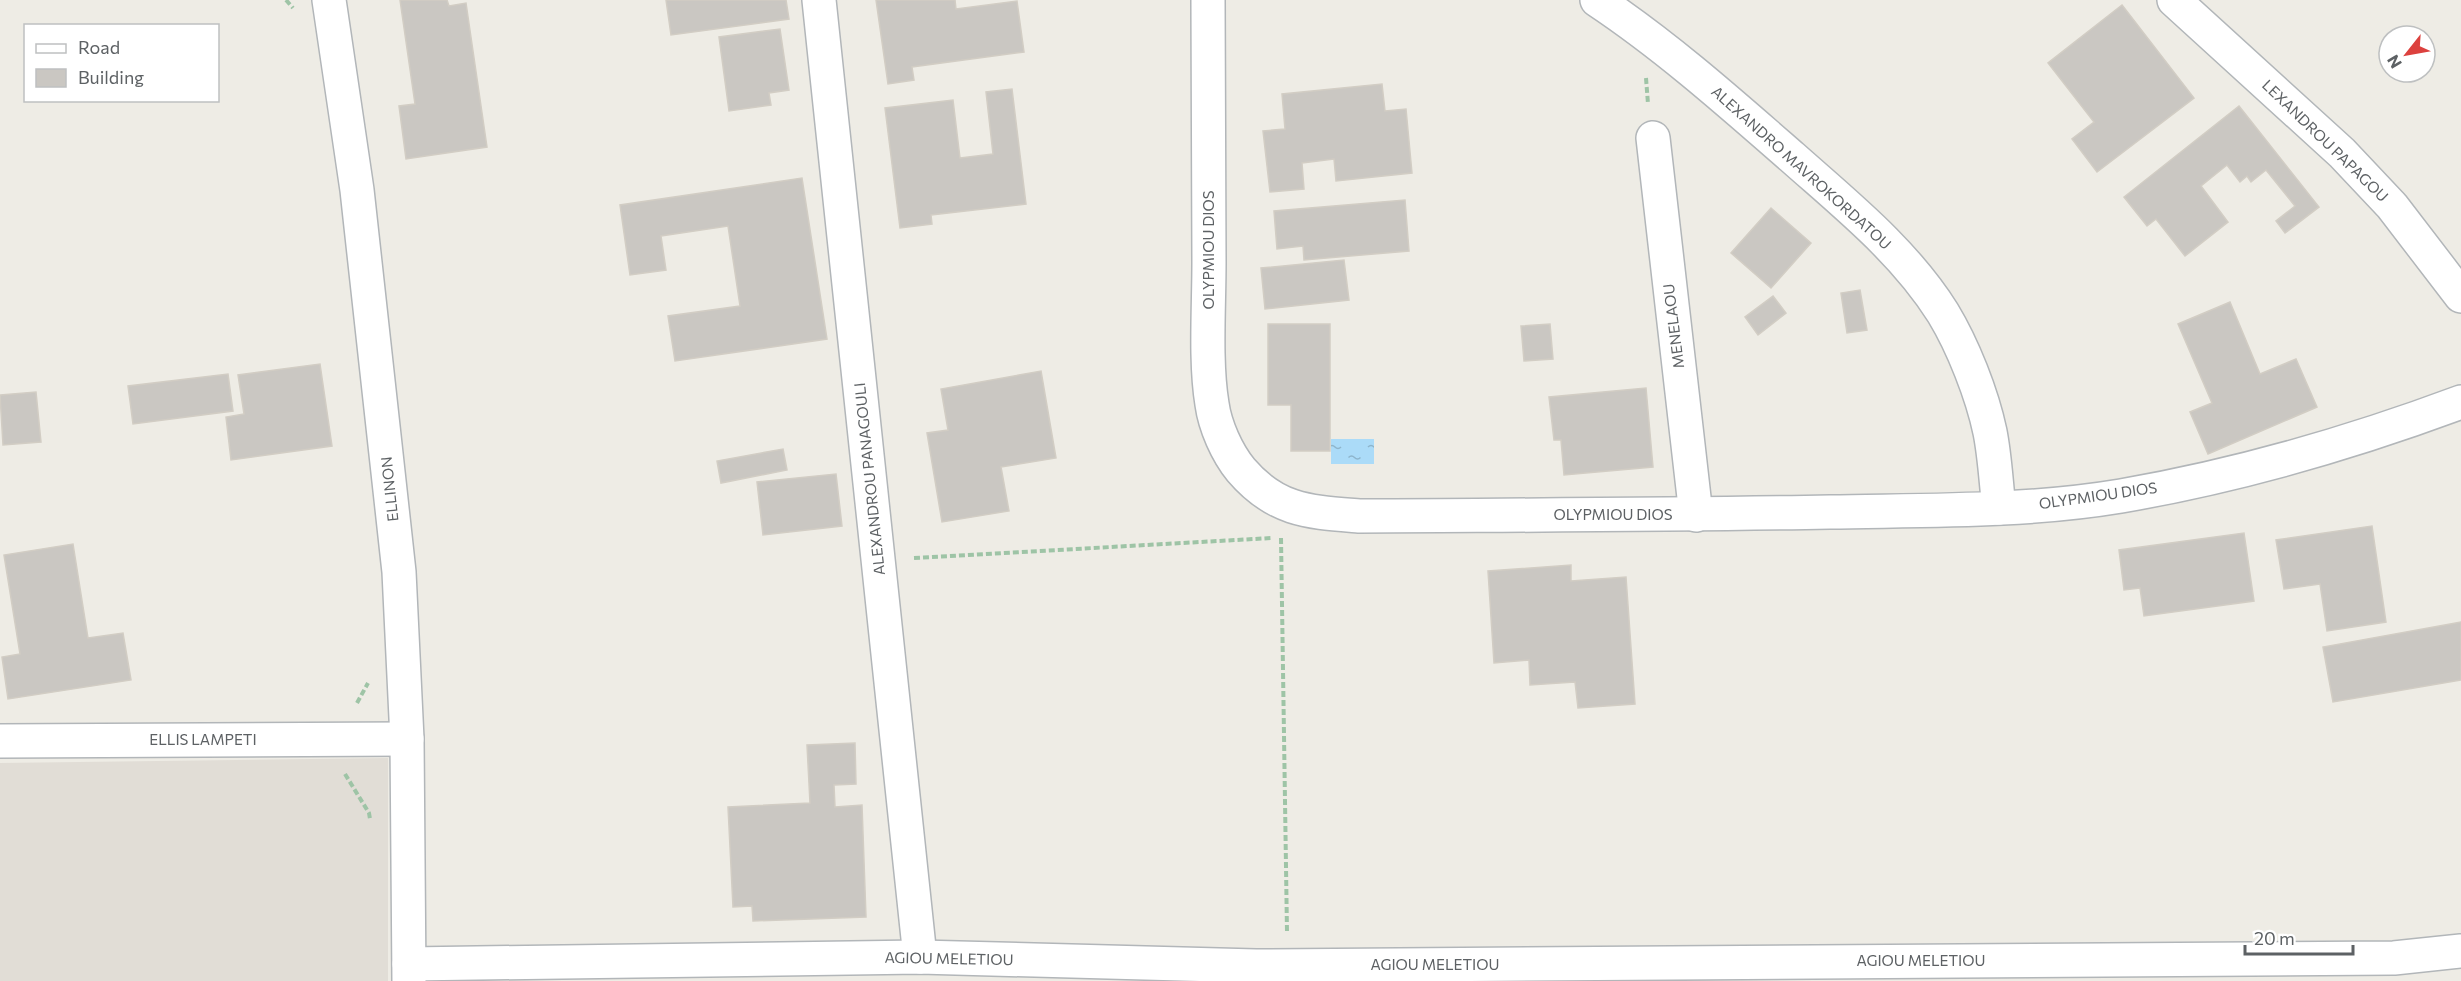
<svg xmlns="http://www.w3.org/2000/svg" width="2461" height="981" font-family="Commissioner,sans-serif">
  <defs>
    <pattern id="water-ripples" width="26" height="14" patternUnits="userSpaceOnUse" patternTransform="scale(1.5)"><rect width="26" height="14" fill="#abdbf8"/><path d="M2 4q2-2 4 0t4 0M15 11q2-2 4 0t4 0" fill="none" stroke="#8eb5cc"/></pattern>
  </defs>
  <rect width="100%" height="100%" fill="#eeece5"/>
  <path fill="#e1ddd6" d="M388,758V981H0V763Z"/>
  <rect fill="url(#water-ripples)" x="1331" y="439" width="43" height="25"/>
  <g fill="#cac7c2" stroke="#d2cdc4" stroke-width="1.5">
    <path d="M400,0H447L449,6L466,3L487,147L406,159L399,106L415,104Z"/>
    <path d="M666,0H786L789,19L671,35Z"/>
    <path d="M876,0H955L956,9L1017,1L1024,52L912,67L914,80L888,84Z"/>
    <path d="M2122,5L2194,98L2097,172L2072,139L2094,122L2048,63Z"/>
    <path d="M780,29L789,90L769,93L771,105L729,111L719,37Z"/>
    <path d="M1382,84L1385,111L1406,109L1412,173L1336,181L1334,159L1302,163L1304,189L1270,192L1263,131L1285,129L1282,94Z"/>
    <path d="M1012,89L1026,204L931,215L932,224L900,228L885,108L953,100L960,158L993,154L986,92Z"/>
    <path d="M2239,106L2319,207L2285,233L2276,221L2295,206L2266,170L2251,182L2247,176L2240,182L2227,165L2201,186L2228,222L2185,256L2156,219L2147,226L2124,197Z"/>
    <path d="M802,178L827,339L675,361L668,316L740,306L728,226L661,236L666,270L630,275L620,205Z"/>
    <path d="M1405,200L1409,251L1304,260L1303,246L1277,249L1274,211Z"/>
    <path d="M1771,208L1811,243L1771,288L1731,253Z"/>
    <path d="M1344,260L1349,300L1265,309L1261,268Z"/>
    <path d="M1860,290L1867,330L1847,333L1841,293Z"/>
    <path d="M1773,296L1786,313L1758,335L1745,317Z"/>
    <path d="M2230,302L2260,374L2296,359L2317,407L2208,454L2190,412L2212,403L2178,324Z"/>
    <path d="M1268,324H1330V451H1291V405H1268Z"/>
    <path d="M1550,324L1553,359L1524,361L1521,326Z"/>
    <path d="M320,364L332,446L231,460L226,417L244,414L238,375Z"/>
    <path d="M1041,371L1056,458L1001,467L1009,511L942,522L927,433L948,430L941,389Z"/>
    <path d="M228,374L233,411L133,424L128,386Z"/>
    <path d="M1646,388L1653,467L1564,475L1561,440H1554L1549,397Z"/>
    <path d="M36,392L41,442L3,445L0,395Z"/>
    <path d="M783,449L787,470L721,483L717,461Z"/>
    <path d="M836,474L842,526L763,535L757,482Z"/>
    <path d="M2372,526L2386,622L2327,631L2320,584L2284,589L2276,540Z"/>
    <path d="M2244,533L2254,601L2144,616L2140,588L2124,590L2119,550Z"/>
    <path d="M73,544L88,638L123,633L131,680L8,699L2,657L20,654L4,555Z"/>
    <path d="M1571,565V581L1626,577L1635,704L1578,708L1575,682L1530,685L1529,660L1494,663L1488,571Z"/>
    <path d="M2461,622V680L2333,702L2323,647Z"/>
    <path d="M855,743L856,784L834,785L835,807L862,805L866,917L753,921L752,906L733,907L728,807L810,803L807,745Z"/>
  </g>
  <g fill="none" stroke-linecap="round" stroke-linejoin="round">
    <defs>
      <g id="minor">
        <path d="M329,0L357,190L399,572L407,739L409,981"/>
        <path d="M819,0L920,957"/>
        <path d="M1208,0C1208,88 1209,176 1209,263C1209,307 1205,362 1212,404C1215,426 1227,453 1241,470C1276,511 1309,512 1359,516C1516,515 1673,515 1830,512C1927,510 2025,512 2121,496C2236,476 2351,443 2461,402"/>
        <path d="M1597,0C1666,46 1729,102 1792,157C1846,205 1904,251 1943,313C1963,346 1982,394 1990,432C1995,457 1996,483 1999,508"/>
        <path d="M2174,0L2342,153L2392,206L2461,296"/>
        <path d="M1653,138L1696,515"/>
        <path d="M0,741L407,739"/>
        <path d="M409,964L920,957L1256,966L2394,958L2461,951"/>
      </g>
    </defs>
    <use href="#minor" stroke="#b2b6b9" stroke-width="36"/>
    <g stroke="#9ec4a6" stroke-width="4" stroke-dasharray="6 3" stroke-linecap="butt">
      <path d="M286,0L293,8"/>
      <path d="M1646,78L1648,104"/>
      <path d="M1281,538L1287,932"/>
      <path d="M914,558L1272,538"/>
      <path d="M357,703L368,683"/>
      <path d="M345,774L369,813L370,819"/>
    </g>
    <use href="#minor" stroke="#fff" stroke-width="33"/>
  </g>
  <g text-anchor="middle" stroke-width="4.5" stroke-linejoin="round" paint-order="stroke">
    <g font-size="15" fill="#5d6164" stroke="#fff">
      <text transform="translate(2325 141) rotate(44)" y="5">LEXANDROU PAPAGOU</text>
      <text transform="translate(1801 168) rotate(42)" y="5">ALEXANDRO MAVROKORDATOU</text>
      <text transform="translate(1209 250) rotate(-90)" y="5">OLYPMIOU DIOS</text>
      <text transform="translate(1674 326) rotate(-97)" y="5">MENELAOU</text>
      <text transform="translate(870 479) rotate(-96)" y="5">ALEXANDROU PANAGOULI</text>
      <text transform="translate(390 489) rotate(-96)" y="5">ELLINON</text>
      <text transform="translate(2098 496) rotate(-8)" y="5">OLYPMIOU DIOS</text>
      <text x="1613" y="520">OLYPMIOU DIOS</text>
      <text x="203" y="745">ELLIS LAMPETI</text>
      <text transform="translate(949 959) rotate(1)" y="5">AGIOU MELETIOU</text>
      <text x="1921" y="966">AGIOU MELETIOU</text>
      <text x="1435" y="970">AGIOU MELETIOU</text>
    </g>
  </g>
  <rect x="24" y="24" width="195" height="78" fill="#ffffff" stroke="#bec0c1" stroke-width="1.5"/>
  <rect x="36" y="44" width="30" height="9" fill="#ffffff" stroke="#bec0c1" stroke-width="1.5"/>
  <text x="78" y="54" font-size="18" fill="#5d6164">Road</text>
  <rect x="36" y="69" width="30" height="18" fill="#cac7c2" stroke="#bec0c1" stroke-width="1.5"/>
  <text x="78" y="84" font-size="18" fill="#5d6164">Building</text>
  <g transform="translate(2407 54) rotate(239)"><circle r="28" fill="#ffffff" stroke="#bec0c1" stroke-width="1.5"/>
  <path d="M0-4.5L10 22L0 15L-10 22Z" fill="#dc413e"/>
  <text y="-9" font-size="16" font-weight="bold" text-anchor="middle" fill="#5d6164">N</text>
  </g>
  <path d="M2245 945v9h108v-9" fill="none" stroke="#5d6164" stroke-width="3"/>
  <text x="2254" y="945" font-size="18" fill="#5d6164" stroke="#ffffff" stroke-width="4.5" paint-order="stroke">20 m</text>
</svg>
